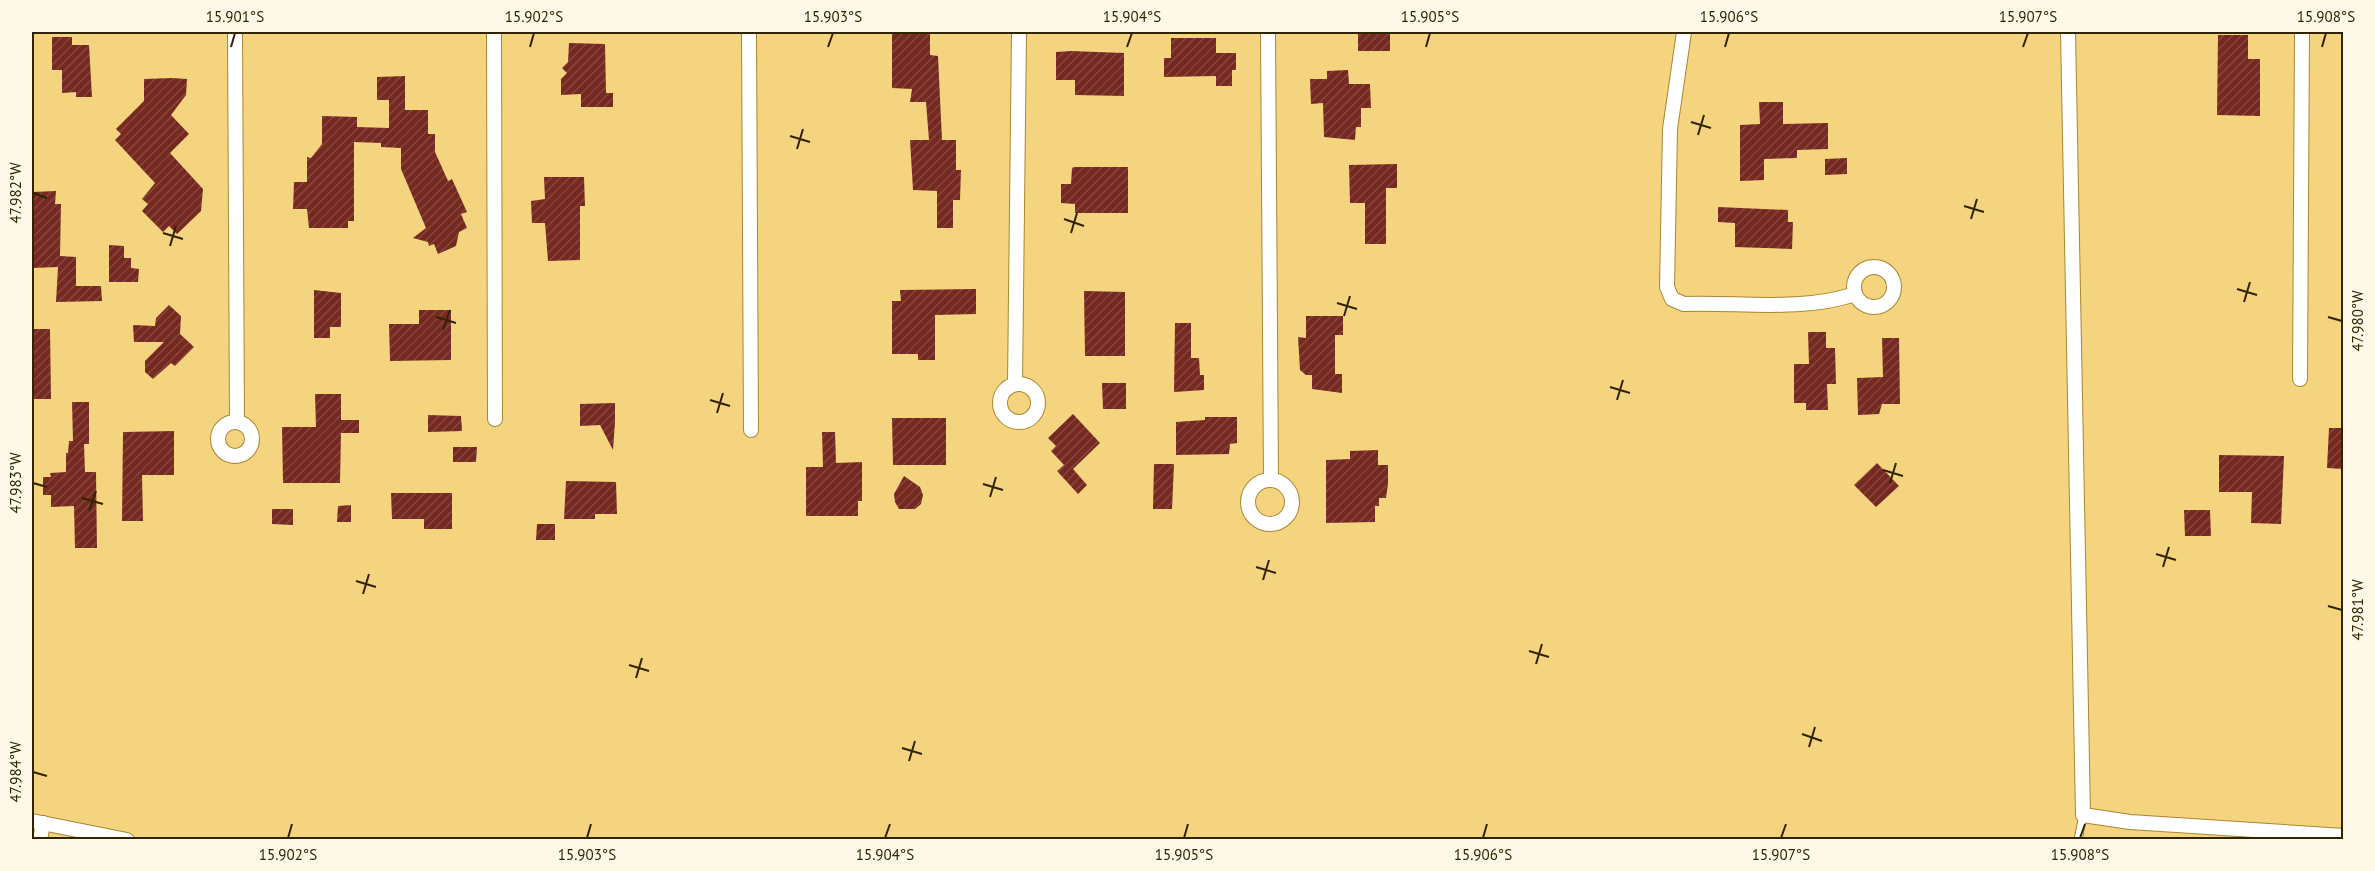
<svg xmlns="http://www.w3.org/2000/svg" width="2375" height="871" font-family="'PT Sans',sans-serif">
  <defs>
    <pattern id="building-hatch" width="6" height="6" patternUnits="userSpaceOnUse" patternTransform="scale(1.5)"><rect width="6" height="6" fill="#762921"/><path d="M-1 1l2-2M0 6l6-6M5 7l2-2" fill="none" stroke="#85473e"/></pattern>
  </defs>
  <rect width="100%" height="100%" fill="#f5d480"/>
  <g fill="url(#building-hatch)">
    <rect x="1358" y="32" width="32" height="19"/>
    <path d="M892,34H930V55L938,56L942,140H956V170H961L960,200H953V228H937V191L913,190L910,140H929L926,102H910L912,89L892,88Z"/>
    <path d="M2218,35H2248V59H2260V116L2217,115Z"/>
    <path d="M52,37H72V45H89L92,97H76V92L62,93V70H52Z"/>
    <path d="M1171,38H1216V53H1236V70H1232V86H1216V76L1164,77V58H1171Z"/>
    <path d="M569,43L605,44L606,93H613V107H581V94L561,95V79L567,73L562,68L568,62Z"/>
    <path d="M1071,51L1124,53V96L1075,95V80H1056V52Z"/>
    <path d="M1348,70L1349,84H1370L1371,108H1361V127H1356L1355,140L1324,137L1323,103L1311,104L1310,79H1327V71Z"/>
    <path d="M405,76V110H428V134H435V152L448,181L452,179L467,212L461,214L467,228L459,232L456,246L438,254L434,244L429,246L428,242L413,238L426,228L401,169V148L381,147V143L354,142V221H348V228H309L307,209H293L294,182H307V157L311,158L322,144V116L357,117V127L389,128V100H377V77Z"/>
    <path d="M172,78L187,79L186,95L171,115L189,134L170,153L203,189L201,211L177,234L169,226L163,232L142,211L148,204L142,199L155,183L115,140L121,134L116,129L144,101V79Z"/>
    <path d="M1759,102H1783V124L1828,123V149L1797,150V158L1764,159V180L1740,181V125L1760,124Z"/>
    <path d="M1847,158V174L1825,175V159Z"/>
    <path d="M1397,164V188H1386V244H1365V203H1350L1349,165Z"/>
    <path d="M1074,167H1128V213H1075V204L1061,203V184H1071L1072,168Z"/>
    <path d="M544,177H584L585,206H580V260L548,261L545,223H532L531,201L545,199Z"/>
    <path d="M56,191L55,204H61L60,256L76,257V286H101L102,301L56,302L58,267L32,268V192Z"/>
    <path d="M1718,207L1788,210V222H1793L1792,249L1735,247V223L1718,222Z"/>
    <path d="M109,245L124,246V258H131V268L139,269L138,282H109Z"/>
    <path d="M976,289V314L935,315V360H918V354H892V301H901L900,290Z"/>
    <path d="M314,290L341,293V327H330V338H314Z"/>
    <path d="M1084,291L1125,292V356H1085Z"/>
    <path d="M169,305L181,316L180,334L194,347L175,366L171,363L153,379L145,372V361L164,342H134L133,325L155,326L156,318Z"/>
    <path d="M419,310H451V360L390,361L389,324H419Z"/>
    <path d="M1306,316H1343V335H1335V374H1342V393L1312,389V375H1306L1300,370L1298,337L1306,338Z"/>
    <path d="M1175,323H1191V358H1199L1200,375H1204V390L1174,392Z"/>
    <path d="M32,329H50L51,399H32Z"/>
    <path d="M1808,332H1826V348H1835L1836,384H1827L1828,410H1806V403H1794V364H1809Z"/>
    <path d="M1882,338H1899L1900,404H1882L1879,414L1858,415L1857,378L1883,377Z"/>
    <path d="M1102,383H1126V409H1103Z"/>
    <path d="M315,394H341V420H359V433H341L340,483H283L282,427H316Z"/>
    <path d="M72,402H89V444H84L85,472H96L97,548H75L74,506L51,507V495H43V477H51L50,473L66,472V453H68L69,441H73Z"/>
    <path d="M615,403V422L613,450L600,425L580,426V404Z"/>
    <path d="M1073,414L1100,443L1073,469L1087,485L1078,494L1057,471L1064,465L1051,451L1056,446L1048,438Z"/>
    <path d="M428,415L461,416L462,431L428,432Z"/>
    <path d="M1205,417H1237V443L1230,444L1229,454L1176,455V422L1205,420Z"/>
    <path d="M892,418H946V465H893Z"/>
    <path d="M2329,428H2343V469L2327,468Z"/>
    <path d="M174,431V475H142L143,521H122L123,432Z"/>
    <path d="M822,432H835L836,463L862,462V501H858V516H806V467H823Z"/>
    <path d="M453,447H477L476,462H453Z"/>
    <path d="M1378,450V465H1388V484L1386,498H1379V506H1375V522L1326,523V460L1350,459V451Z"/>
    <path d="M2219,455L2284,456L2281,524L2251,523L2252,492H2219Z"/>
    <path d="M1877,463L1899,486L1876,507L1854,485Z"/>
    <path d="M1154,464H1174L1172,509H1153Z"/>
    <path d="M904,476L920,487L923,495L921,504L915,509H899L895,502L894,494Z"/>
    <path d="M566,481L616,482L617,514H595V519H564Z"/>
    <path d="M391,493H452V529H424V519H392Z"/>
    <path d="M351,505V522H337L338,506Z"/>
    <path d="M272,509H293V525L272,524Z"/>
    <path d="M2184,510H2210L2211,536H2185Z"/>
    <path d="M537,524H555V540H536Z"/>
  </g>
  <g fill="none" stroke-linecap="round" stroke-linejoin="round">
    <defs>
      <path id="service" d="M2078,840L2083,815"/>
      <g id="minor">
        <path d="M235,32L237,421"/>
        <path d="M494,32L495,419"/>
        <path d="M749,32L751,430"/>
        <path d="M1268,32L1271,479"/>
        <path d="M1684,32L1670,129L1667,287L1672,299L1684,304C1739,302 1802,312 1855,294"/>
        <path d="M2068,32L2083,815L2130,822L2344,836"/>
        <circle cx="1874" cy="287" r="20"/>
        <path d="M2300,379L2302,32"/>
        <circle cx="1019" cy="403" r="19"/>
        <path d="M1015,384L1019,32"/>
        <circle cx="235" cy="439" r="17"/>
        <circle cx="1270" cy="502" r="22"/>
        <path d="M32,821L127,840"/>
        <path d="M40,840L43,823"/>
      </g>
    </defs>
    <use href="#service" stroke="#a78731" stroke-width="9"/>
    <use href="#minor" stroke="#a78731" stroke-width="16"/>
    <use href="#service" stroke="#fff" stroke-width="7"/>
    <use href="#minor" stroke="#fff" stroke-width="14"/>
  </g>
  <path fill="none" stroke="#302300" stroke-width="2" d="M231,47L235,33M530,47L534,33M828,47L833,33M1127,47L1132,33M1426,47L1430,33M1725,47L1729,33M2023,47L2028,33M2322,47L2326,33M1691,122L1711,128M1698,135L1704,115M790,136L810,142M797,149L803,129M33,193L47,198M1964,206L1984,212M1064,219L1084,226M1971,219L1977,199M163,233L183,239M1071,233L1077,213M170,246L176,226M2237,289L2257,295M2244,302L2250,282M1337,303L1357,309M1344,316L1350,296M436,317L456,323M2328,317L2342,321M443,330L450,310M1610,387L1630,393M710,400L730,406M1617,400L1623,380M717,413L723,393M1883,470L1903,476M33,483L47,487M1890,483L1896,463M983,484L1003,490M990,497L996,477M82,498L103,504M89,511L96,491M2156,554L2176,560M1256,567L1276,573M2163,567L2169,547M1263,580L1269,560M356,581L376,587M363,594L369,574M2328,606L2342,610M1529,651L1549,657M1536,664L1542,644M629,665L649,671M636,678L642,658M1802,734L1822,741M1809,747L1815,727M902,748L922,754M909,761L915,741M33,772L47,776M288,838L292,824M587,838L591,824M885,838L890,824M1184,838L1188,824M1483,838L1487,824M1781,838L1786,824M2080,838L2085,824"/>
  <rect width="2375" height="871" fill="none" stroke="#fef8e8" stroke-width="66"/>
  <rect x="33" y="33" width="2309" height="805" fill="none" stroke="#302300" stroke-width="2"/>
  <g font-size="15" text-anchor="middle" fill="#302300">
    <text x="235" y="22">15.901°S</text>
    <text x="534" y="22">15.902°S</text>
    <text x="833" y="22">15.903°S</text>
    <text x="1132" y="22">15.904°S</text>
    <text x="1430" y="22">15.905°S</text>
    <text x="1729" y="22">15.906°S</text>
    <text x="2028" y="22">15.907°S</text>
    <text x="2326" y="22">15.908°S</text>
    <text transform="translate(16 193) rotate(-90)" y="5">47.982°W</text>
    <text transform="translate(2358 321) rotate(-90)" y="5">47.980°W</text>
    <text transform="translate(16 483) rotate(-90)" y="5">47.983°W</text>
    <text transform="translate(2358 610) rotate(-90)" y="5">47.981°W</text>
    <text transform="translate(16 772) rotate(-90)" y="5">47.984°W</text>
    <text x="288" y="860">15.902°S</text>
    <text x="587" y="860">15.903°S</text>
    <text x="885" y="860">15.904°S</text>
    <text x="1184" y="860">15.905°S</text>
    <text x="1483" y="860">15.906°S</text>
    <text x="1781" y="860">15.907°S</text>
    <text x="2080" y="860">15.908°S</text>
  </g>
</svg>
